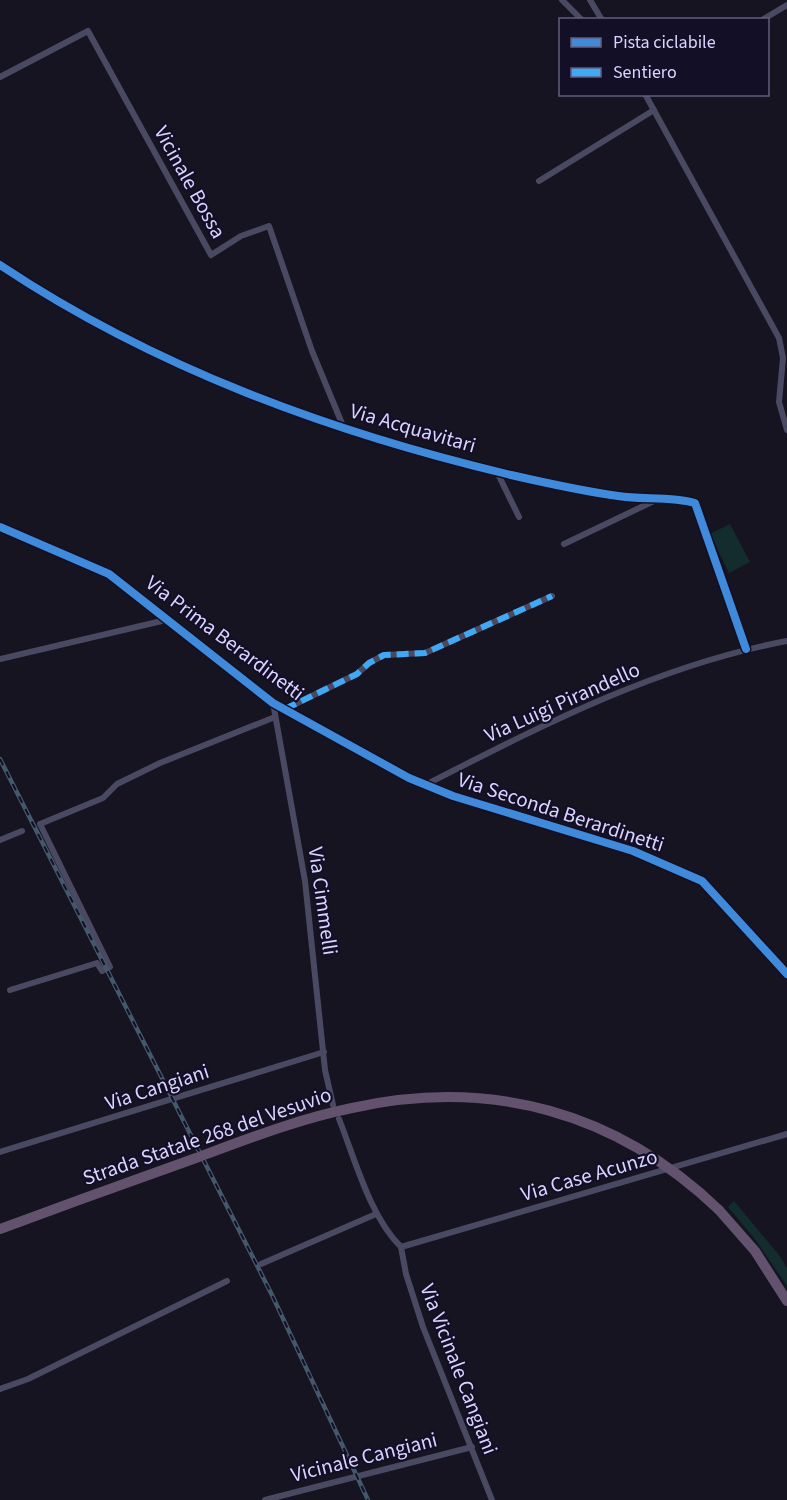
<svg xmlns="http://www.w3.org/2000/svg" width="787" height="1500" font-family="'Source Sans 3',sans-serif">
  <rect width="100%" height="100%" fill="#161421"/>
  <g fill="#132c2d">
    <path d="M730,524L750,562L729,573L710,534Z"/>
    <path d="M734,1201L779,1255L787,1268V1286L754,1238L728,1207Z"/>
  </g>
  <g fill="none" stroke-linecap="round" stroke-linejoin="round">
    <g stroke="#4a4962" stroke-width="6">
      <path d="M562,0L582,20"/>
      <path d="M590,0L602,20"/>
      <path d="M762,20L787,5"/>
      <path d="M0,77L88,31L211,255L241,236L269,226L312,351L343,426"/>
      <path d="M645,94L779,338L783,358L779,402L787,430"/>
      <path d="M539,181L654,110"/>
      <path d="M0,265C155,368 330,432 511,475C546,483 582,491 618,496C642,500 671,496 695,503L746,649"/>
      <path d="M497,472L519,517"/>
      <path d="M0,527L109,574L273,703L409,778L453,796L633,851L702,881L787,974"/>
      <path d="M564,544L656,500"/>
      <path d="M0,659L166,620"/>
      <path d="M273,703L305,881L325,1070L333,1105"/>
      <path d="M285,709L357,674L369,663L384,655L425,653L552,596"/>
      <path d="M425,785C541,726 658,665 787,641"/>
      <path d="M0,840L22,831"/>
      <path d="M10,990L97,963L102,971L110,967L40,824L103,798L117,784L160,763L275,717"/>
      <path d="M339,1119C355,1159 370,1217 401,1247"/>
      <path d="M0,1152L324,1052"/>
      <path d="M401,1247L787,1134"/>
      <path d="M401,1247L406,1274L423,1327L492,1500"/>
      <path d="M261,1264L376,1214"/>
      <path d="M0,1389L28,1379L227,1281"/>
      <path d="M265,1500L472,1447"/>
    </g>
    <path stroke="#62526e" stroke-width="10" d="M719,1210L755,1251L787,1301"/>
    <defs>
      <path id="rail" d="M0,759L272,1295L368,1500"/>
    </defs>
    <use href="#rail" stroke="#43596b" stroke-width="4.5"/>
    <use href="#rail" stroke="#130f26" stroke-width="2" stroke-dasharray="7" stroke-linecap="butt"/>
    <path stroke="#62526e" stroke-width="10" d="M0,1229C65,1205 131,1181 196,1158C247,1139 298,1119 352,1108C490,1077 617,1112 719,1210"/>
    <path stroke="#3fa9f5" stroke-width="6" stroke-dasharray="12 6" stroke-linecap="butt" d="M285,709L357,674L369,663L384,655L425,653L552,596"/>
    <defs>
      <g id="cycleway">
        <path d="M0,265C155,368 330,432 511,475C546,483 582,491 618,496C642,500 671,496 695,503L746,649"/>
        <path d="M0,527L109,574L273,703L409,778L453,796L633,851L702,881L787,974"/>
      </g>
    </defs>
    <use href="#cycleway" stroke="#130f26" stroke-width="11"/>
    <use href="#cycleway" stroke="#408adc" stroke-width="8"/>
  </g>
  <g text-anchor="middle" stroke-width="4.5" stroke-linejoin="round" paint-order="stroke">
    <g font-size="21" fill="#d9d4ff" stroke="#130f26">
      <text transform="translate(190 182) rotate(61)" y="7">Vicinale Bossa</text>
      <text transform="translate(413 428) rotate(16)" y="7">Via Acquavitari</text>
      <text transform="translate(225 638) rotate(37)" y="7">Via Prima Berardinetti</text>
      <text transform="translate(562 702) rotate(-24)" y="7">Via Luigi Pirandello</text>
      <text transform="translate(561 812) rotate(18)" y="7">Via Seconda Berardinetti</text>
      <text transform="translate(323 901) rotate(82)" y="7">Via Cimmelli</text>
      <text transform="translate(157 1087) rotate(-18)" y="7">Via Cangiani</text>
      <text transform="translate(207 1136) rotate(-19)" y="7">Strada Statale 268 del Vesuvio</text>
      <text transform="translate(589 1175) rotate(-16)" y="7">Via Case Acunzo</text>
      <text transform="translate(459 1369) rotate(69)" y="7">Via Vicinale Cangiani</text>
      <text transform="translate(364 1457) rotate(-14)" y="7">Vicinale Cangiani</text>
    </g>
  </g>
  <rect x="559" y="18" width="210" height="78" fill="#130f26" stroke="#625e7d" stroke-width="1.5"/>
  <rect x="571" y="38" width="30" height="9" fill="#408adc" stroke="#625e7d" stroke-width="1.5"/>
  <text x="613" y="48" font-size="18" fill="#d9d4ff">Pista ciclabile</text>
  <rect x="571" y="68" width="30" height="9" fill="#3fa9f5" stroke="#625e7d" stroke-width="1.5"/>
  <text x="613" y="78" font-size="18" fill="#d9d4ff">Sentiero</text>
</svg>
